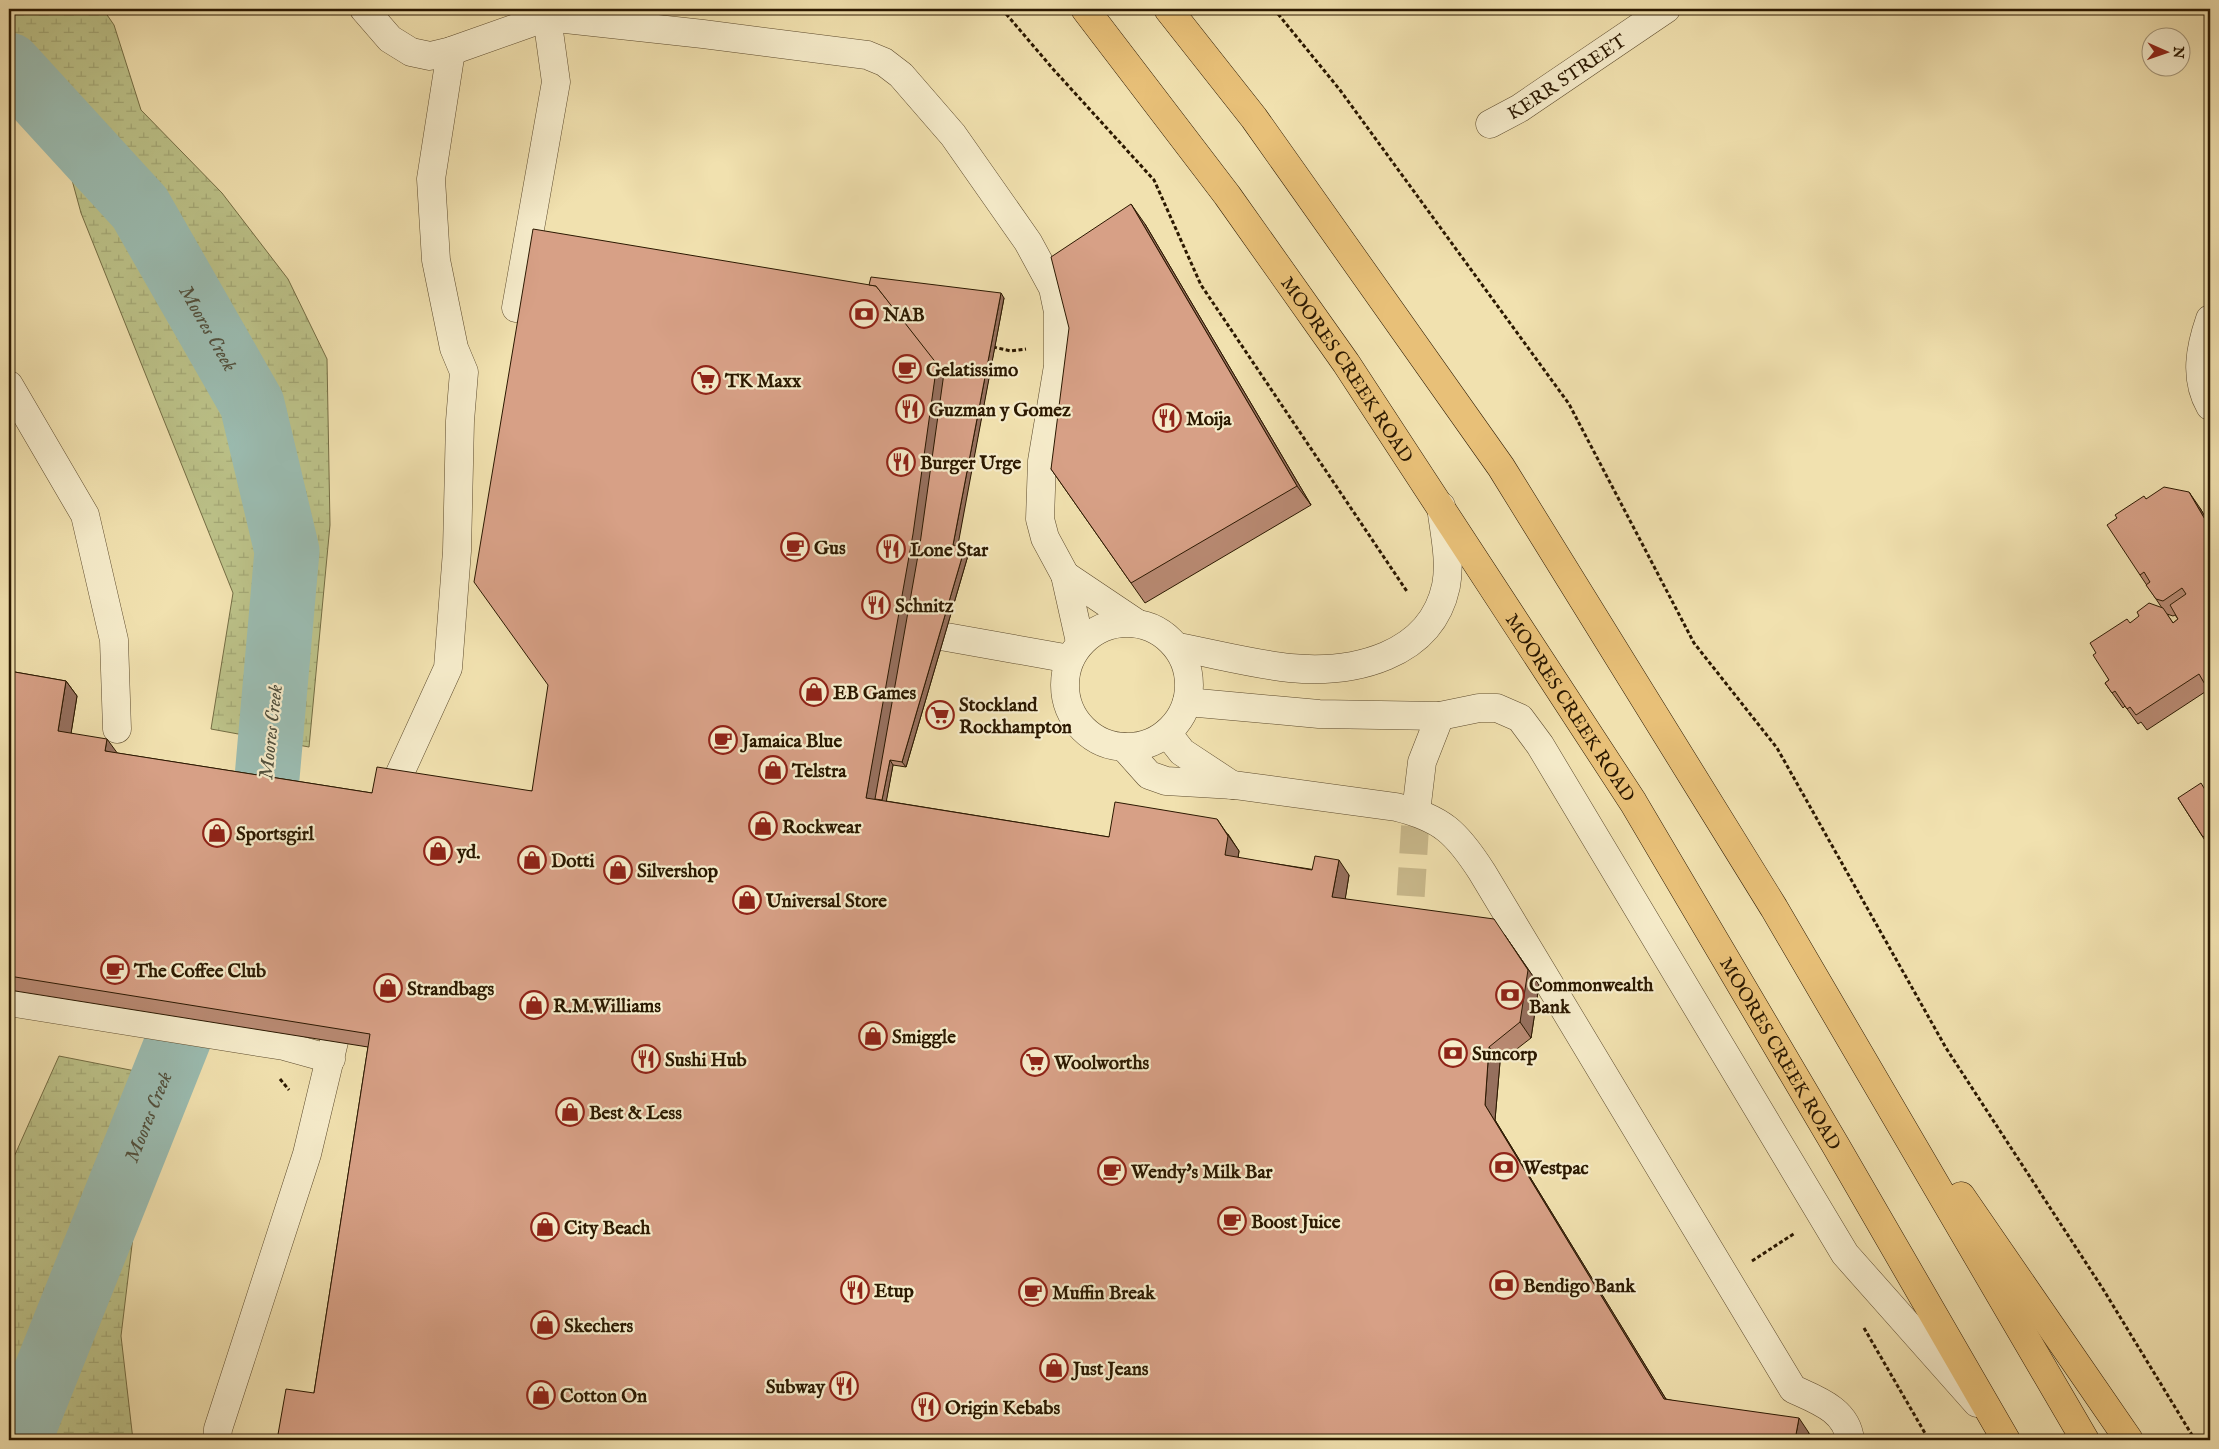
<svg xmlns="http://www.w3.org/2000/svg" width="2219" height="1449" font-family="'IM FELL English',serif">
  <defs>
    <pattern id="wetland-marsh" width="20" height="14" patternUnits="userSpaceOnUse" patternTransform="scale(1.25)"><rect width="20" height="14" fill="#bcc289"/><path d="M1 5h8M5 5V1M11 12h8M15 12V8" fill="none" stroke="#a2a674"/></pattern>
  </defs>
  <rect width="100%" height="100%" fill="#f1e1af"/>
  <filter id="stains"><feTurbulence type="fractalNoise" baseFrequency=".004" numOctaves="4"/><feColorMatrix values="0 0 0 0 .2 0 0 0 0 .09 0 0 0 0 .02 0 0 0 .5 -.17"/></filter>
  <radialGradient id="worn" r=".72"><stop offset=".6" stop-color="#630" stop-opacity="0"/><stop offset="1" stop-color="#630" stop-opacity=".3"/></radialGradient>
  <g fill="url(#wetland-marsh)" stroke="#746d44">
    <path d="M9,9H103L114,25L141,110L222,193L288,279L327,359L330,525L309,747L211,729L233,593L81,213L60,136L9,103Z"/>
    <path d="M59,1056L166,1077L139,1187L121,1336L133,1440H9V1168Z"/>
  </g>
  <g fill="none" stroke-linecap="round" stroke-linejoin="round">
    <g stroke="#9bbcb1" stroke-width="65">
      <path id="s1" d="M9,65L140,208L252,404L287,551L267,778L242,863"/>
      <path id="s2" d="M19,1440L211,958"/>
    </g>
    <path stroke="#c9b98c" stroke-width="28" stroke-dasharray="28 14" stroke-linecap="butt" d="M1408,938L1416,812"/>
    <defs>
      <g id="minor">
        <path d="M364,9L390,39L411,52L430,56L451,51L547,17L703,34L867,55L884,62L901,75L953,135L1028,242L1053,288L1058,312V366L1042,461L1040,519L1045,538L1065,575L1080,642"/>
        <path id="s3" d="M1490,124L1520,108L1666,9"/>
        <path d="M516,308L556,82L547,17"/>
        <path d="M2210,319C2200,348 2194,378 2210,406"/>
        <path d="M9,385L85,515L114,640L117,729"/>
        <path d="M1065,575L1135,622"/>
        <circle cx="1127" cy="685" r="62"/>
        <path d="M907,630L1070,659"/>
        <path d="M1178,647C1215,654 1253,664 1290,668C1353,674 1431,657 1446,586C1451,560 1444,532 1441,506"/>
        <path d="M1187,702L1319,714L1440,716L1479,708H1497L1520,718L1540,745L1845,1254L1977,1403"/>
        <path d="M1167,733L1182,752L1232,785"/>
        <path d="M1124,747L1149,775L1166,781L1234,785L1396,807C1442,818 1457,833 1482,872L1793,1389C1817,1400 1847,1410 1850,1440"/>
        <path d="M388,806L390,795L448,668L457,551L460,421L464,372L454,348L436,260L431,179L451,51"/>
        <path d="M1416,812L1422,762L1440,716"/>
        <path d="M9,1002L284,1046L331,1059"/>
        <path d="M217,1440L218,1429L307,1154L343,1004"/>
      </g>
      <g id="highway">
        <path id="s4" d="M1085,9L1227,195L1346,363L1633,802L1836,1146L2006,1440"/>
        <path d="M1168,9L1254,118L1501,467L1774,908L2085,1440"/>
        <path d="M1961,1196L2129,1440"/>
      </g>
    </defs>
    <use href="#minor" stroke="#5c4a2c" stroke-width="29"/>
    <use href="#highway" stroke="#2b1800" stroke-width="29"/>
    <g stroke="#2b1800" stroke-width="3" stroke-dasharray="4 2.5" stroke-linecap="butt">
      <path d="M1002,9L1053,69L1154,180L1201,285L1408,593"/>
      <path d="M1274,9L1340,90L1569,404L1694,643L1777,748L1946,1048L2103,1289L2195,1440"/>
      <path d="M993,347L1011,351L1026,349"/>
      <path d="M280,1079L289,1090"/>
      <path d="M1752,1261L1795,1233"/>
      <path d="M1864,1328L1929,1440"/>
    </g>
    <use href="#minor" stroke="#f6eccb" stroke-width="28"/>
    <use href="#highway" stroke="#e8c078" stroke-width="28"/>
  </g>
  <g fill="#b98a73" stroke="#2b1800" fill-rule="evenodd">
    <path d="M1145,224L1311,505L1145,603L1051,469Z"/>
    <path d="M869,285L1004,298L957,545L965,547L969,552L906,767L893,765L886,801L1109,837L1228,834L1239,851L1238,858L1349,875L1345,899L1504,934L1539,985L1531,1038L1500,1062L1495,1120L1666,1399L1809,1433L1808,1440H277L314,1393L368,1047L9,990V671L66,681L77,696L71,733L117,753L372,793L532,791Z"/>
    <path d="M2146,499L2200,508L2210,525V693L2208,690L2147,730L2141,722L2138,724L2125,706L2123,708L2105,683L2109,680L2096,653L2130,623L2162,608L2140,575ZM2167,614L2173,616L2175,615L2178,619L2173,623Z"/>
    <path d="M2210,797V839L2206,842L2178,798Z"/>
  </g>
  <g fill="#96705e" stroke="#2b1800">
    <path d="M1131,204L1145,224L1311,505L1297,486Z"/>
    <path d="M1001,293L1004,298L957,550L953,545Z"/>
    <path d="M937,363L948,379L878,808L866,798Z"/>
    <path d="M2189,492L2200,508L2210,525V528Z"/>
    <path d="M965,547L969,552L906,767L902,762Z"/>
    <path d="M66,681L77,696L69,746L58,731Z"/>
    <path d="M107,739L118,754L105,751Z"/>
    <path d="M890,760L893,765L884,814L880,809Z"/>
    <path d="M1217,819L1239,851L1236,871L1225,855Z"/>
    <path d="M1339,860L1349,875L1343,913L1332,897Z"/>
    <path d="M1504,934L1539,985L1531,1038L1520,1022Z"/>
    <path d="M1489,1047L1500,1062L1495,1120L1675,1414L1664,1399L1485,1105Z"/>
    <path d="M1799,1418L1809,1433L1808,1440H1795Z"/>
  </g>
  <g fill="#d7a086" stroke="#2b1800">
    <path d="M1131,204L1297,486L1131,583L1051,469L1069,328L1051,257Z"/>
    <path d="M533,229L876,286L937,363L913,534L866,798L1109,837L1115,802L1217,819L1228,836L1225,855L1312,870L1315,856L1339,860L1332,897L1494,919L1528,970L1520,1022L1489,1047L1485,1105L1664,1399L1799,1418L1795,1440H277L286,1389L314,1393L370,1034L9,976V671L66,681L58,731L107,739L105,751L372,793L377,767L532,791L548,685L474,582Z"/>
    <path d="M871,277L1001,293L953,545L965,547L902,762L890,760L882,800L875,799L920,544L944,373L876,286L869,285Z"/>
    <path d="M2164,487L2189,492L2210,528V571L2207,573L2210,579V693L2199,674L2136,715L2130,707L2127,709L2115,691L2112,693L2105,683L2109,680L2093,655L2096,653L2090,643L2127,619L2130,623L2139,616L2137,612L2149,603L2163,608L2173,623L2178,619L2170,605L2186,594L2182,588L2163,601L2156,599L2146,585L2150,582L2144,572L2140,575L2107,525L2117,518L2115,515L2144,496L2146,499Z"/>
    <path d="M2201,783L2210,798V832L2203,837L2178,798Z"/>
  </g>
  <defs>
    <symbol id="bank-ring" viewBox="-11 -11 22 22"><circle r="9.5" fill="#f6eccb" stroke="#8f2418" stroke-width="1.5"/><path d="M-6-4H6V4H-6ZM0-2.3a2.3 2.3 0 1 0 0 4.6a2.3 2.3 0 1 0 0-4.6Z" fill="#8f2418"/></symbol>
    <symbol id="cafe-ring" viewBox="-11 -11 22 22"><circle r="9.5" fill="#f6eccb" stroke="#8f2418" stroke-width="1.5"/><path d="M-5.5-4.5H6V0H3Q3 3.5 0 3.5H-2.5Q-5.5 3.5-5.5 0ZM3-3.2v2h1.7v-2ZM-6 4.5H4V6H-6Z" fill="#8f2418"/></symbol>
    <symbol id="supermarket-ring" viewBox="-11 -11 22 22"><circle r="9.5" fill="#f6eccb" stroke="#8f2418" stroke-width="1.5"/><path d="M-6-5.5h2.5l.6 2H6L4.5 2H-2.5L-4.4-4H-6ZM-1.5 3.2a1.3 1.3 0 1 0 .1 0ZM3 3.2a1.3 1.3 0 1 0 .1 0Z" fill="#8f2418"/></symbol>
    <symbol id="restaurant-ring" viewBox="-11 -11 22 22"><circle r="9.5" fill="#f6eccb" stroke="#8f2418" stroke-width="1.5"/><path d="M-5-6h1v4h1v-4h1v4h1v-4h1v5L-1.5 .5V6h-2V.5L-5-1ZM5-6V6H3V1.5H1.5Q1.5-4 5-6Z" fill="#8f2418"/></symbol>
    <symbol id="shop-ring" viewBox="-11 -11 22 22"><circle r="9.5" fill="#f6eccb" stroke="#8f2418" stroke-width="1.5"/><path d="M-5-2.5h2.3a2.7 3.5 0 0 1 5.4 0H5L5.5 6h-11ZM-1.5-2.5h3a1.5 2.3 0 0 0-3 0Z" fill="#8f2418"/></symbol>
  </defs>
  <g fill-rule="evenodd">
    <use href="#bank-ring" x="848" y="298" width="32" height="32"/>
    <use href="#cafe-ring" x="891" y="353" width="32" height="32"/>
    <use href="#supermarket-ring" x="690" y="364" width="32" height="32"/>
    <use href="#restaurant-ring" x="894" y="393" width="32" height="32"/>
    <use href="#restaurant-ring" x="1151" y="402" width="32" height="32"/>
    <use href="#restaurant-ring" x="885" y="446" width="32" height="32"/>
    <use href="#cafe-ring" x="779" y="531" width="32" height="32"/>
    <use href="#restaurant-ring" x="875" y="533" width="32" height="32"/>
    <use href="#restaurant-ring" x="860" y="589" width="32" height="32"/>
    <use href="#shop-ring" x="798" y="676" width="32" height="32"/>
    <use href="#supermarket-ring" x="924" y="699" width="32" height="32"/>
    <use href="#cafe-ring" x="707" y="724" width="32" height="32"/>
    <use href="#shop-ring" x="757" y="754" width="32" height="32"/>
    <use href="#shop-ring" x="747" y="810" width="32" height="32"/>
    <use href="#shop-ring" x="201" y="817" width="32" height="32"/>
    <use href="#shop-ring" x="422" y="835" width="32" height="32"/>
    <use href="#shop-ring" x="516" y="844" width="32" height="32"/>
    <use href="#shop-ring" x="602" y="854" width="32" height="32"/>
    <use href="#shop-ring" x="731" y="884" width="32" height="32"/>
    <use href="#cafe-ring" x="99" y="954" width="32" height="32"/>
    <use href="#shop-ring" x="372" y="972" width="32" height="32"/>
    <use href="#bank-ring" x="1494" y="979" width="32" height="32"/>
    <use href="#shop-ring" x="518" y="989" width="32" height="32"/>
    <use href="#shop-ring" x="857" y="1020" width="32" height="32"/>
    <use href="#bank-ring" x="1437" y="1037" width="32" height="32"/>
    <use href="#restaurant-ring" x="630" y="1043" width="32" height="32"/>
    <use href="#supermarket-ring" x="1019" y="1046" width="32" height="32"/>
    <use href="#shop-ring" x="554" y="1096" width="32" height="32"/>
    <use href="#bank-ring" x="1488" y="1151" width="32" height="32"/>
    <use href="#cafe-ring" x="1096" y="1155" width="32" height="32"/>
    <use href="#cafe-ring" x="1216" y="1205" width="32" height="32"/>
    <use href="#shop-ring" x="529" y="1211" width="32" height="32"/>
    <use href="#bank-ring" x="1488" y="1269" width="32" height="32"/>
    <use href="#restaurant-ring" x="839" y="1274" width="32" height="32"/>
    <use href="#cafe-ring" x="1017" y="1276" width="32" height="32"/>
    <use href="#shop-ring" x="529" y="1309" width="32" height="32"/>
    <use href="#shop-ring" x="1038" y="1352" width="32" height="32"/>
    <use href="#restaurant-ring" x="828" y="1370" width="32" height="32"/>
    <use href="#shop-ring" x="525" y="1379" width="32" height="32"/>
    <use href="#restaurant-ring" x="910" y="1391" width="32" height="32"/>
  </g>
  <g text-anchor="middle" stroke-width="4.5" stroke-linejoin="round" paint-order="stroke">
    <g font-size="19" fill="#2b1800" stroke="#f6eccb">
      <text dy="7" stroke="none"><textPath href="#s3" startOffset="90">KERR STREET</textPath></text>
      <text dy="7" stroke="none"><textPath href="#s4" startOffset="446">MOORES CREEK ROAD</textPath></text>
      <text dy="7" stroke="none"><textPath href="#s4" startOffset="851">MOORES CREEK ROAD</textPath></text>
      <text dy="7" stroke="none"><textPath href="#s4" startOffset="1256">MOORES CREEK ROAD</textPath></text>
    </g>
    <g font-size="19" font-weight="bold" fill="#2b1800" stroke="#f6eccb" text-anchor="start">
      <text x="883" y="321">NAB</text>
      <text x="926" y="376">Gelatissimo</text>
      <text x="725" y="387">TK Maxx</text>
      <text x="929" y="416">Guzman y Gomez</text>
      <text x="1186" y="425">Moija</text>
      <text x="920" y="469">Burger Urge</text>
      <text x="814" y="554">Gus</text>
      <text x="910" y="556">Lone Star</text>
      <text x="895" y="612">Schnitz</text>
      <text x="833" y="699">EB Games</text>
      <text x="959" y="711">Stockland<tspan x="959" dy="22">Rockhampton</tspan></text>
      <text x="742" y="747">Jamaica Blue</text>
      <text x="792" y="777">Telstra</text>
      <text x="782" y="833">Rockwear</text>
      <text x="236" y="840">Sportsgirl</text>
      <text x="457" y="858">yd.</text>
      <text x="551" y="867">Dotti</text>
      <text x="637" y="877">Silvershop</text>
      <text x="766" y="907">Universal Store</text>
      <text x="134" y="977">The Coffee Club</text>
      <text x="1529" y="991">Commonwealth<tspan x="1529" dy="22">Bank</tspan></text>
      <text x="407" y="995">Strandbags</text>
      <text x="553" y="1012">R.M.Williams</text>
      <text x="892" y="1043">Smiggle</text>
      <text x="1472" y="1060">Suncorp</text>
      <text x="665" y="1066">Sushi Hub</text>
      <text x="1054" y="1069">Woolworths</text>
      <text x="589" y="1119">Best &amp; Less</text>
      <text x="1523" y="1174">Westpac</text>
      <text x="1131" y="1178">Wendy's Milk Bar</text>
      <text x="1251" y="1228">Boost Juice</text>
      <text x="564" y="1234">City Beach</text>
      <text x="1523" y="1292">Bendigo Bank</text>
      <text x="874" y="1297">Etup</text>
      <text x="1052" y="1299">Muffin Break</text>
      <text x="564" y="1332">Skechers</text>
      <text x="1073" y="1375">Just Jeans</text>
      <text x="825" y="1393" text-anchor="end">Subway</text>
      <text x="560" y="1402">Cotton On</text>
      <text x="945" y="1414">Origin Kebabs</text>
    </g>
    <g font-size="20" font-style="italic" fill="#52513e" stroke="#f6eccb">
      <text dy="7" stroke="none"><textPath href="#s1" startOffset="332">Moores Creek</textPath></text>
      <text transform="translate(270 732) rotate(-84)" y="7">Moores Creek</text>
      <text dy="7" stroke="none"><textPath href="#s2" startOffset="348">Moores Creek</textPath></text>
    </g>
  </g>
  <rect width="2219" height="1449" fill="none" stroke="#f1e1af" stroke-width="30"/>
  <rect x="10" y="10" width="2199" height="1429" fill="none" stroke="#2b1800" stroke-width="2.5"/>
  <rect x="15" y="15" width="2189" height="1419" fill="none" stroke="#2b1800"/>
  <g transform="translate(2166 52) rotate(92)"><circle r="24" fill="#f6eccb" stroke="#a5977a"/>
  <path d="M0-4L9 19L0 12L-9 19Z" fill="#8f2418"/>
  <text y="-8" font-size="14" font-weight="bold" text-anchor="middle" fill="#2b1800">N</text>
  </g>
  <rect width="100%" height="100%" filter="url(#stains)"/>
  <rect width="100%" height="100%" fill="url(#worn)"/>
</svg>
